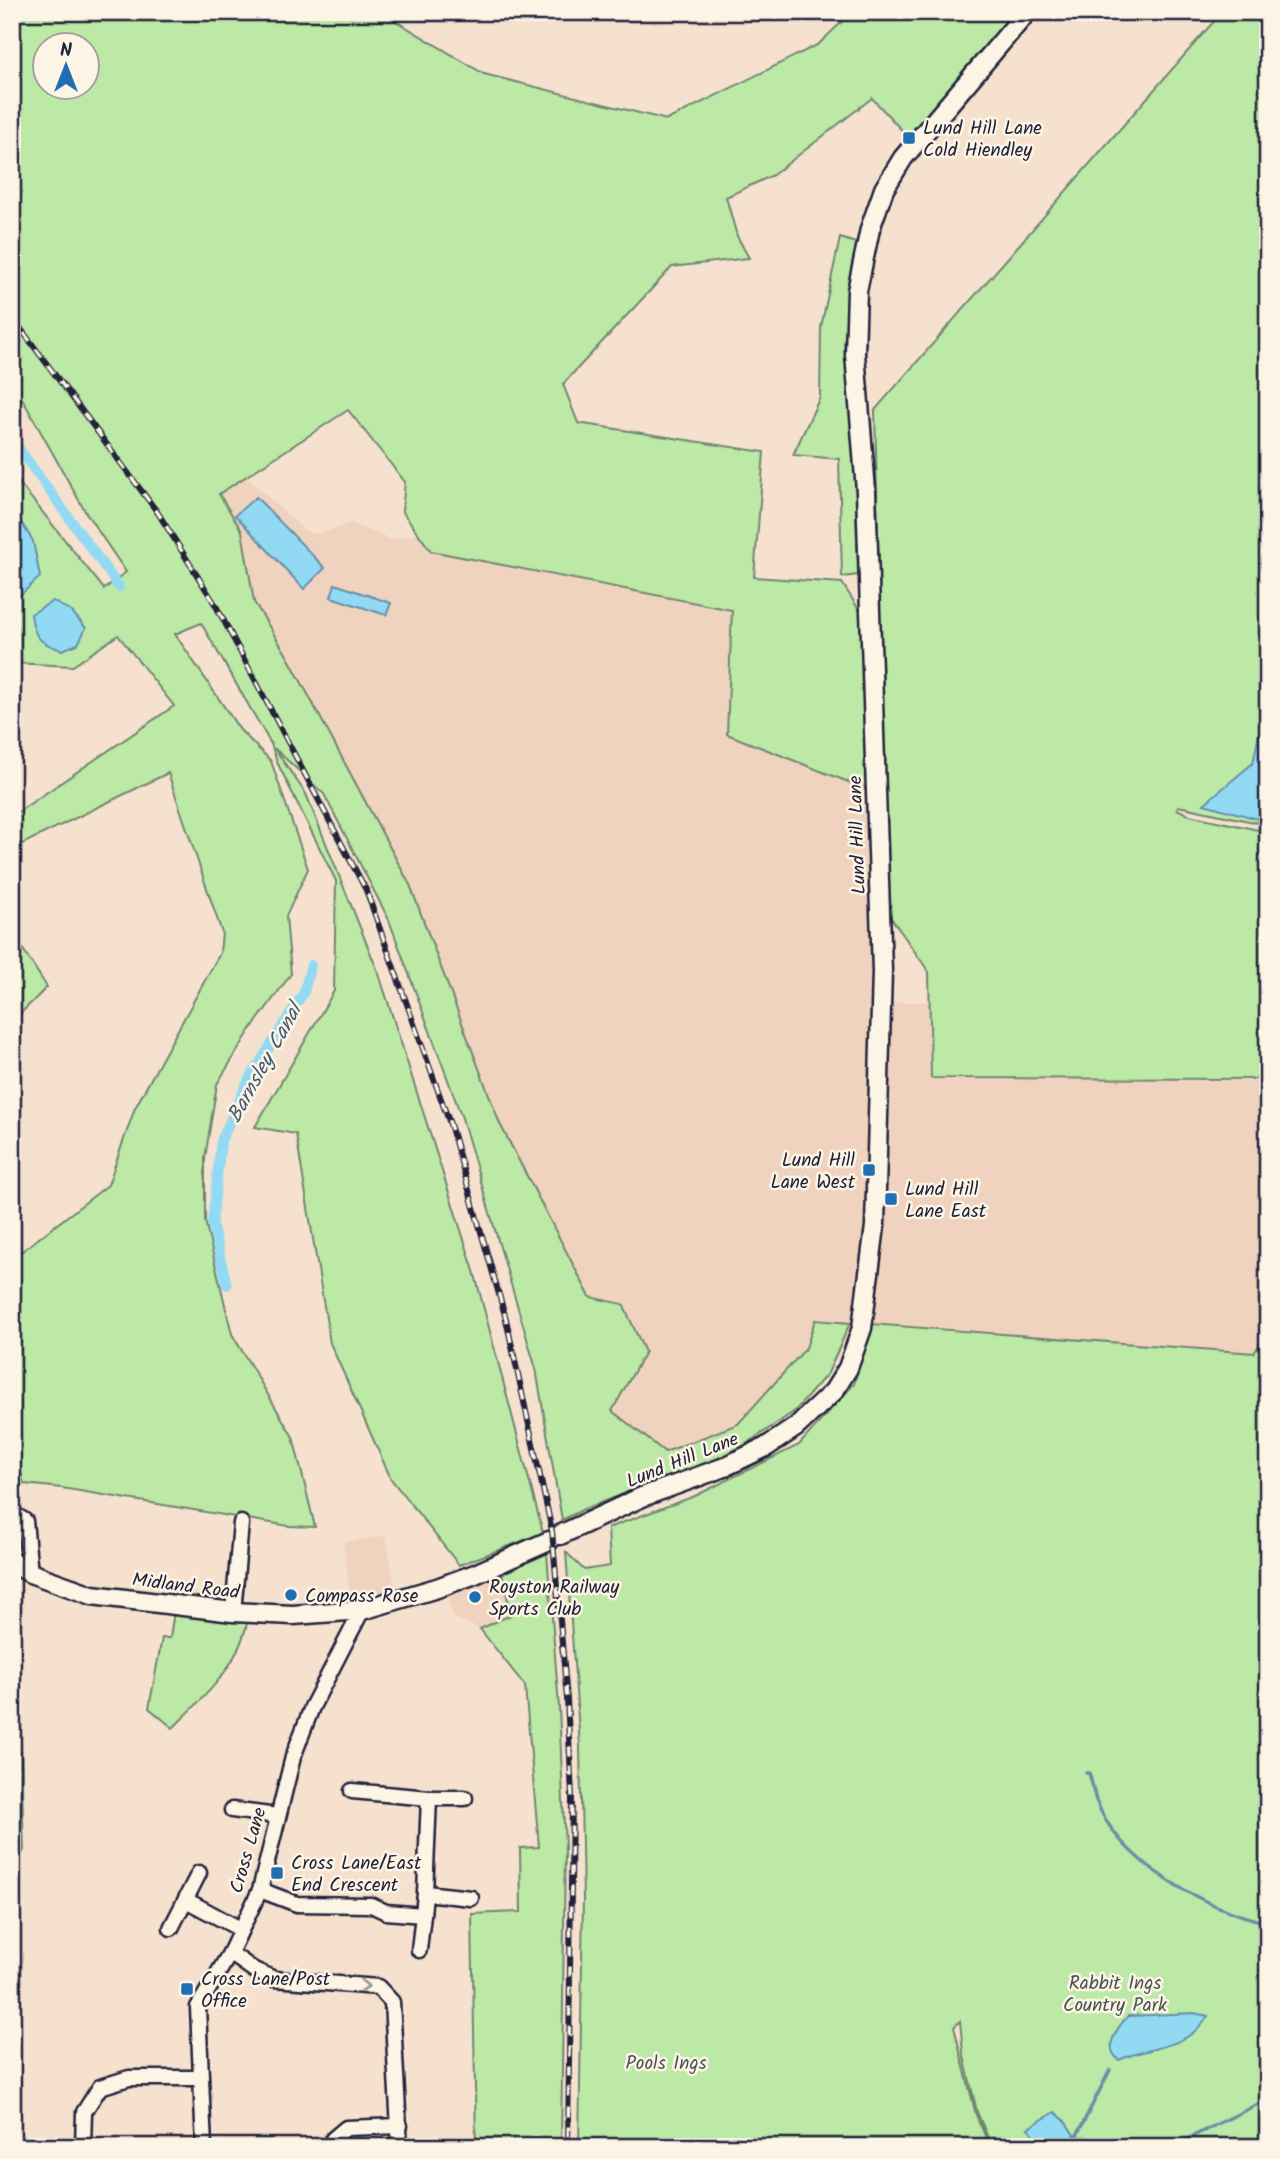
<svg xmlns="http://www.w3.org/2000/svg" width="1280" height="2159" font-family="Kalam,sans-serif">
  <rect width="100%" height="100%" fill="#f5e1ce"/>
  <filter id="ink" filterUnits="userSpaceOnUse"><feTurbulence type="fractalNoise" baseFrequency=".0143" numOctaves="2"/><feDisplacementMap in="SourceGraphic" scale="14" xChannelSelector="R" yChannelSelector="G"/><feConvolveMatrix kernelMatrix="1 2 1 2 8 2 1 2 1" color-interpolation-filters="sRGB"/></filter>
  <g filter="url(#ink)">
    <g fill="#f0d3be">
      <path d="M246,476L305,531L319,534L351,523L390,539L417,534L431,551L732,610L727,734L866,789L875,1002H929L931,1078L1268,1079V1331L1254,1353L815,1320L806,1348L738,1424L665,1452L612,1411L645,1351L623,1304L590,1297L500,1124L410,885L288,657L254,602L242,532L219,494Z"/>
      <path d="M386,1536L396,1591L351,1599L343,1542Z"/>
      <path d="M502,1572L511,1615L480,1629L454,1618L446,1592Z"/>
    </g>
    <g fill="#bce9a6" stroke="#6f8670" stroke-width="2" fill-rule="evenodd">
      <path d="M12,12H381L484,74L667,120L819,44L852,12H1016L909,138L872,98L773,175L726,197L737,236L749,258L672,267L563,384L578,423L764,452L754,577L842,583L865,619L866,789L727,734L732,610L431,551L402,511L405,482L348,410L219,494L242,531L254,602L288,657L410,885L500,1124L590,1297L623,1304L645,1352L612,1411L665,1452L738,1424L806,1348L815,1320L850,1323L828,1373L795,1411L727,1457L586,1508L562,1520L536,1369L462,1118L389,920L324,794L274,748L306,794L379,974L474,1271L543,1533L459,1565L391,1479L330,1343L296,1134L255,1127L334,991L336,881L277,762L271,744L201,623L175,634L240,730L271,761L308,869L286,916L291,974L249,1032L217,1084L205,1158V1221L232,1334L293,1437L315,1527L289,1526L62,1488L24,1484L12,1439V1394L15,1391L12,1380V1255L22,1251L108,1185L135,1108L220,953L222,933L168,773L12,849V816L174,706L118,635L73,666L12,663V474L104,589L126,572L86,513L23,400L12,392ZM46,46H88V88H46Z"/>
      <path d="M1222,12H1268V825L1178,806L1177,809L1189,815L1268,832V1079L931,1078L929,972L887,912L875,410Z"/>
      <path d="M840,238L859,244L844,342L855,468L858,575L842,577L839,459L793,455L820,397L821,327Z"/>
      <path d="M12,932L47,987L12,1022Z"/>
      <path d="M871,1324L1254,1353L1268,1331V2147H992L977,2112L963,2052L960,2021L954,2027L976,2115L990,2147H579L583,1899L580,1746L566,1552L584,1570L610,1566L608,1528L695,1496L799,1445L854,1384Z"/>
      <path d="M547,1553L559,1707L565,1848L561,2147H476L472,1914L521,1912L520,1848L539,1847L525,1686L480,1629L511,1615L502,1572Z"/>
      <path d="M175,1605L249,1613C241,1665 208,1693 173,1728L149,1708L162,1638H170Z"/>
      <path d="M12,1752H21L24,1850L12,1872Z"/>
    </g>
    <g fill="#92daf4" stroke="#6590aa" stroke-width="2">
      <path d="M256,497L325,568L304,589L235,515Z"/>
      <path d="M12,508L33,541L40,577L17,598L12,595Z"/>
      <path d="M335,584L391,603L386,615L331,597Z"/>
      <path d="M53,601L72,612L86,628L78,644L62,650C39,643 34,638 31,614Z"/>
      <path d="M1268,691V822L1204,804L1253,763Z"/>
      <path d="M1194,2013L1208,2016C1186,2051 1151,2045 1119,2060C1102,2047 1118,2027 1128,2016Z"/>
      <path d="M1055,2112L1064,2120L1082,2147H1043L1028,2128Z"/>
    </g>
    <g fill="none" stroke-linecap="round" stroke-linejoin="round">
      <g stroke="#6590aa" stroke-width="3.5">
        <path d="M1086,1773H1089C1092,1782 1093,1791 1096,1800C1120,1864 1205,1908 1268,1923"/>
        <path d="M1076,2137L1110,2070"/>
        <path d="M1171,2147L1268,2099"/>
      </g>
      <g stroke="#92daf4" stroke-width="10">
        <path d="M12,439L119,587"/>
        <path d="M227,1285L212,1224L221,1141L247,1083L304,992L311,965"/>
      </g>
      <defs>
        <g id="minor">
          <path d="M12,1513L25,1521L30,1573"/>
          <path d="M233,1612L241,1523"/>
          <path d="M352,1791L429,1798H465"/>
          <path d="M232,1810L277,1816"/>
          <path d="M260,1890L297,1904L371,1905L386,1912L423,1915L425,1893L471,1898"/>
          <path d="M425,1893L429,1798"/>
          <path d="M186,1900L240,1929"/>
          <path d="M171,1928L199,1873"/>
          <path d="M419,1950L423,1915"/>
          <path d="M230,1953L254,1970L274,1979L378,1987L392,2002L400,2147"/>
          <path d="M83,2147L84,2112L100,2087L129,2078H201"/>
          <path d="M204,2147L198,2007L230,1953L260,1890L293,1757L312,1707L362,1610"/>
          <path d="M333,2147V2139L346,2128L400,2126"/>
        </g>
        <g id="major">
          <path d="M560,1535L642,1497L722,1468L766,1447L796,1427L834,1391L848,1368L862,1328L875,1226L882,971L866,491L855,354L857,291L870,229L884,189L903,158L1027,12"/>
          <path d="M12,1562L30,1573L92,1595L233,1612L293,1615L362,1610L437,1588L475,1574L549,1541"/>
        </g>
      </defs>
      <use href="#minor" stroke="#22223b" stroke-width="19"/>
      <use href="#major" stroke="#22223b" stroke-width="23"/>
      <use href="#minor" stroke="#fcf5e5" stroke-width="14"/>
      <use href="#major" stroke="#fcf5e5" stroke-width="18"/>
      <defs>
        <path id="rail" d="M12,317L158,513L215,604L366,890L450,1124L506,1319L552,1531L567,1699L572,1796L568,2147"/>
      </defs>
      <use href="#rail" stroke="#22223b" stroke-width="6"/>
      <use href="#rail" stroke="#fcf5e5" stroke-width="3.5" stroke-dasharray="10" stroke-linecap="butt"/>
    </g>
    <defs><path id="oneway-chevron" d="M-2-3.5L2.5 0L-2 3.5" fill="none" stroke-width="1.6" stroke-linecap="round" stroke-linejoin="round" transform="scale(1.75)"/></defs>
    <use stroke="#9a9698" href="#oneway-chevron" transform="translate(364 1986) rotate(4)"/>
  </g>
  <g fill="#1f6fb2" stroke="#fcf5e5" stroke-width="2.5">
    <rect x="902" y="131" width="14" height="14" rx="3.5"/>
    <rect x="862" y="1163" width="14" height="14" rx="3.5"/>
    <rect x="884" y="1192" width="14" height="14" rx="3.5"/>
    <circle cx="291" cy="1595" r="7"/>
    <circle cx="475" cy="1597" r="7"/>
    <rect x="270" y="1866" width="14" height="14" rx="3.5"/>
    <rect x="180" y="1982" width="14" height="14" rx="3.5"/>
  </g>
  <g text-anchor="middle" stroke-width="5" stroke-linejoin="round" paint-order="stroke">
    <g font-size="19" fill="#22223b" stroke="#fcf5e5" text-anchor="start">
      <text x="923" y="134">Lund Hill Lane<tspan x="923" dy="22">Cold Hiendley</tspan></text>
      <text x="855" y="1166" text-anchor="end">Lund Hill<tspan x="855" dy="22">Lane West</tspan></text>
      <text x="905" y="1195">Lund Hill<tspan x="905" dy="22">Lane East</tspan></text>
      <text x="489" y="1593">Royston Railway<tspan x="489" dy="22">Sports Club</tspan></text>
      <text x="305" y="1602">Compass Rose</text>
      <text x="291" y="1869">Cross Lane/East<tspan x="291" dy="22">End Crescent</tspan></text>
      <text x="201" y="1985">Cross Lane/Post<tspan x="201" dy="22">Office</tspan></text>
    </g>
    <g font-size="19" fill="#22223b" stroke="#fcf5e5">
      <text transform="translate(856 835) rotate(-92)" y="7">Lund Hill Lane</text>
      <text transform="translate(682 1459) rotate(-22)" y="7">Lund Hill Lane</text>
      <text transform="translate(186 1585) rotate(7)" y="7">Midland Road</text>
      <text transform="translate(247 1850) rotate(-74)" y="7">Cross Lane</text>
    </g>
    <g font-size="19" fill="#485456" stroke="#fcf5e5">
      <text x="1115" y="1989">Rabbit Ings<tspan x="1115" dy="22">Country Park</tspan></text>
      <text x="666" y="2069">Pools Ings</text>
    </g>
    <g font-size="21" font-style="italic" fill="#445972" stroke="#fcf5e5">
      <text transform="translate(264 1063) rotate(-61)" y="7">Barnsley Canal</text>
    </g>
  </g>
  <rect width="1280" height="2159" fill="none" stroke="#fcf5e5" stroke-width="42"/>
  <rect x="21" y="21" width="1238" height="2117" fill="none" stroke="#22223b" stroke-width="2.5" filter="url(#ink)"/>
  <g transform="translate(66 66)"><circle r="33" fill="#fcf5e5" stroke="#a5a1a1" stroke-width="2"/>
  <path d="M0-5L12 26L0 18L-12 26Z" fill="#1f6fb2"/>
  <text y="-10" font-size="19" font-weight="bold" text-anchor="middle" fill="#22223b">N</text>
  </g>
</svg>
